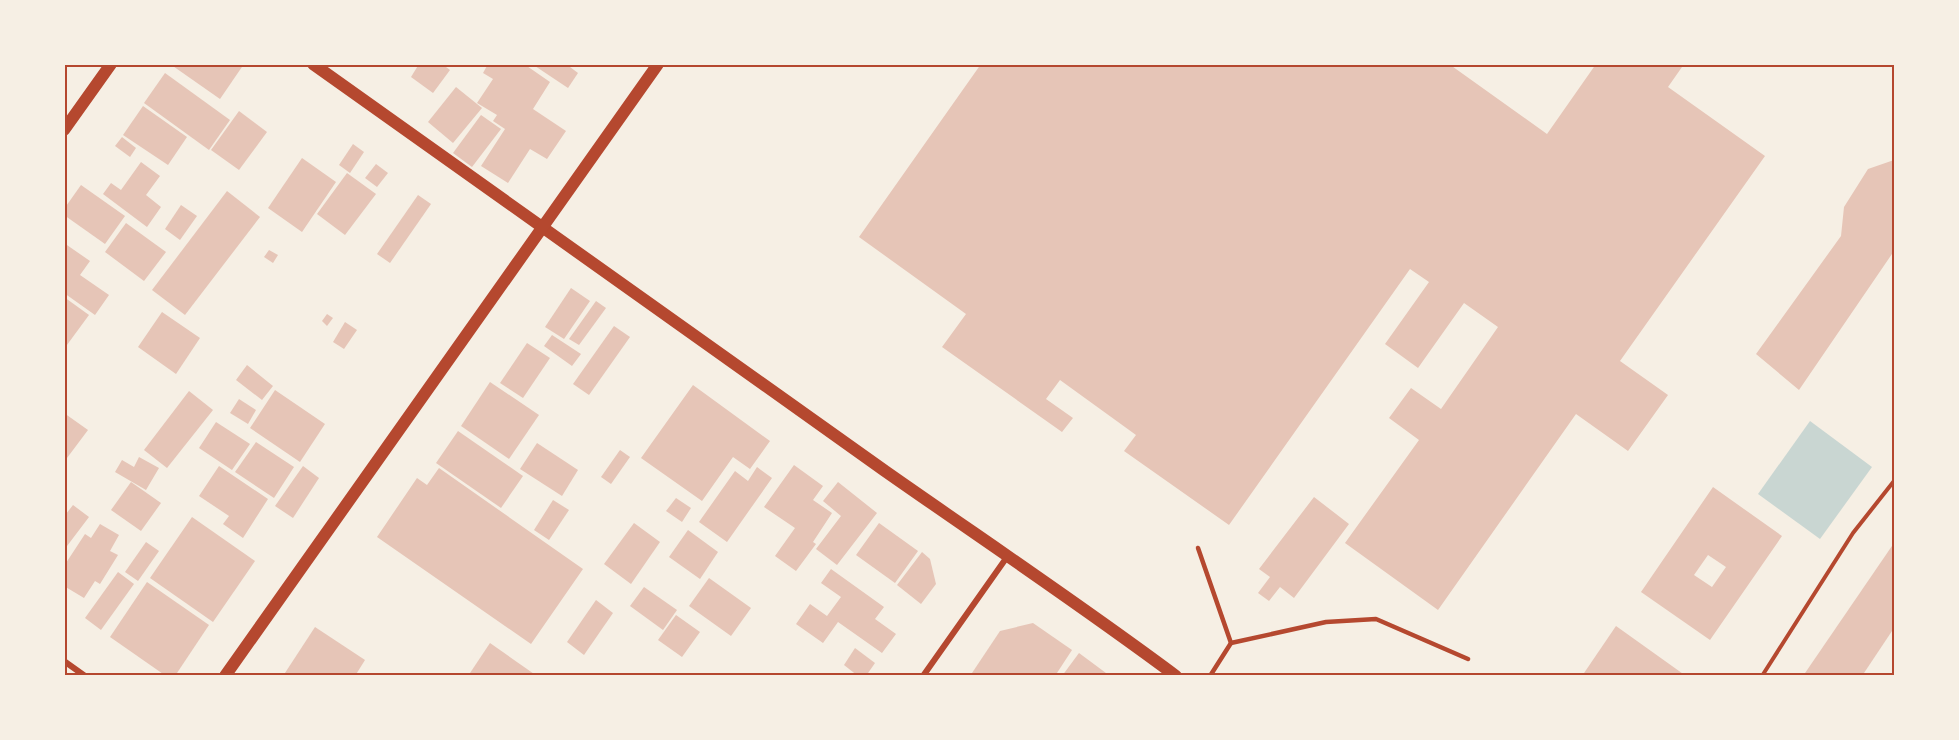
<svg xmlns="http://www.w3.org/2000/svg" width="1959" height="740" font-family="Figtree,sans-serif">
  <rect width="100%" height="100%" fill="#f6efe4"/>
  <path fill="#c9d6d2" d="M1810,421L1872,467L1820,539L1758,494Z"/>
  <g fill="#e6c5b7" fill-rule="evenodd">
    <path d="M170,64H244L220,99Z"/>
    <path d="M419,64H442L450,70L433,93L411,77Z"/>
    <path d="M488,64H524L550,82L533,109L566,131L547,159L530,149L508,183L481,166L505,129L493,121L497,115L477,103L493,79L483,73Z"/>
    <path d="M532,64H566L578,73L568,88Z"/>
    <path d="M981,64H1449L1547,134L1596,64H1679L1682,67L1668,87L1765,156L1620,361L1668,395L1628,451L1576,414L1438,610L1345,543L1419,440L1389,418L1411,388L1441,409L1498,327L1464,303L1418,368L1385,344L1429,282L1410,269L1229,525L1124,451L1136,435L1060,380L1046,399L1073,418L1062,432L942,347L966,314L859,237Z"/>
    <path d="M165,73L230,120L209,150L144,103Z"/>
    <path d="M456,87L482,108L453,143L428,122Z"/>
    <path d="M143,106L187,137L168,165L123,135Z"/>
    <path d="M239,111L267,132L239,170L211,150Z"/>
    <path d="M481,115L501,129L472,167L453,153Z"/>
    <path d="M122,137L136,148L130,157L115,146Z"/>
    <path d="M353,144L364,152L350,173L339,165Z"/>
    <path d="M302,158L336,182L302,232L268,208Z"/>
    <path d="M1894,160V251L1799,390L1756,354L1841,236L1844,207L1868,169Z"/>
    <path d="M141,162L160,176L146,195L161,207L147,227L103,194L111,183L121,190Z"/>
    <path d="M376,164L388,173L377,187L365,178Z"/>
    <path d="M347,173L376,194L345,235L317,214Z"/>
    <path d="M81,185L125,216L105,244L64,215V209Z"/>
    <path d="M227,191L260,217L185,315L152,290Z"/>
    <path d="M418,195L431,204L390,263L377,254Z"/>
    <path d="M181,205L197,216L180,240L165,229Z"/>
    <path d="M126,223L166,252L144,281L105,252Z"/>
    <path d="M64,243L90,261L80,275L109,295L95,315L64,293Z"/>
    <path d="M269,250L278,255L273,263L264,257Z"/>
    <path d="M571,288L590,301L564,339L545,327Z"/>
    <path d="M64,297L89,315L64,349Z"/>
    <path d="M596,301L606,308L579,345L569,339Z"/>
    <path d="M162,312L200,338L176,374L138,347Z"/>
    <path d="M327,314L333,318L327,326L322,321Z"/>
    <path d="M345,322L357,330L344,349L333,342Z"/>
    <path d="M614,326L630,337L589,395L573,384Z"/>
    <path d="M552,335L581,354L572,366L544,346Z"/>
    <path d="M527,343L550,358L523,398L500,383Z"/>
    <path d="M247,365L273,386L262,400L236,380Z"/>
    <path d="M490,382L539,415L509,459L461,426Z"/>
    <path d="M693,385L770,441L750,469L733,457L702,501L641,458Z"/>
    <path d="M275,390L325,424L300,462L250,428Z"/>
    <path d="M189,391L213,410L167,468L144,450Z"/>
    <path d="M239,399L256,410L248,424L230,413Z"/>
    <path d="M64,413L88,430L64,462Z"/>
    <path d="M216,422L250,444L232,470L199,448Z"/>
    <path d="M458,431L523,476L501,508L436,463Z"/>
    <path d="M256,442L294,467L274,498L235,472Z"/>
    <path d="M537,443L578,470L562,496L520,469Z"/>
    <path d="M620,450L630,457L611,484L601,477Z"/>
    <path d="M139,457L159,468L146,490L115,472L122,460L134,467Z"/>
    <path d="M794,465L823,486L813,500L832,513L813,542L816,544L796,571L775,556L795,528L764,507Z"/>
    <path d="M219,466L268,499L243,538L223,524L229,516L199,496Z"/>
    <path d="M303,466L319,478L293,518L275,506Z"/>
    <path d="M757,467L772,478L727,542L699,522L735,471L748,481Z"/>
    <path d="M439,468L583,569L531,644L377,537L417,478L427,485Z"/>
    <path d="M131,482L161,503L141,531L111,510Z"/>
    <path d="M838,482L877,513L837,565L816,549L841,516L823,501Z"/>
    <path d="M1713,487L1782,536L1710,640L1641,592ZM1708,555L1726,567L1712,587L1694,575Z"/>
    <path d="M1314,497L1349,524L1294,598L1280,587L1269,601L1258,593L1270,577L1259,569Z"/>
    <path d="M676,498L691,508L682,522L666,511Z"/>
    <path d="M553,500L569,510L549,540L534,530Z"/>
    <path d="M73,505L89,517L64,550V513L66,514Z"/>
    <path d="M192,517L255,561L213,622L150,578Z"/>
    <path d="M634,523L660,542L631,584L604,564Z"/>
    <path d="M879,523L918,551L895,583L856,555Z"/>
    <path d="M100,524L119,535L110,551L118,555L100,584L95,581L84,598L64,586V566L85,534L91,538Z"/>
    <path d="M688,530L718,552L700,579L669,557Z"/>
    <path d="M146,542L159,551L138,581L125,572Z"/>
    <path d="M1894,543V628L1862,676H1803Z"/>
    <path d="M922,552L930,559L936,584L921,604L897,585Z"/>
    <path d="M831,569L884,607L875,619L896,634L882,653L838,622L823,643L796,624L810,604L827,616L841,597L821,583Z"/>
    <path d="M118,572L134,584L101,630L85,618Z"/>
    <path d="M709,578L751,608L731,636L689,606Z"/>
    <path d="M147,582L209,625L175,676H166L110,637Z"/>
    <path d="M644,587L677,610L663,630L630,606Z"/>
    <path d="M596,600L613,613L584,655L567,642Z"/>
    <path d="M676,615L700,632L682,657L658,640Z"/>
    <path d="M1033,623L1072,650L1055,676H970L1000,631Z"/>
    <path d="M1616,626L1686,676H1582Z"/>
    <path d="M315,627L365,660L355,676H283Z"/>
    <path d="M490,643L537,676H468Z"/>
    <path d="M855,648L875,663L866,676H858L844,665Z"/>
    <path d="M1079,653L1110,676H1062Z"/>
  </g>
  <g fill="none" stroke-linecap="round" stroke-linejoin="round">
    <path stroke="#b5482f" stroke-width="4" d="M1762,676L1853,533L1894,481"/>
    <g stroke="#b5482f" stroke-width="4.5">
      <path d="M1198,548L1231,643L1210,676"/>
      <path d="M1231,643L1326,622L1376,619L1468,659"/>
    </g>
    <g stroke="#b5482f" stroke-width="6">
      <path d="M64,661L85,676"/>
      <path d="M923,676L1007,557"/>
    </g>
    <g stroke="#b5482f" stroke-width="12">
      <path d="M313,64C503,201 694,336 885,471C982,539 1081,605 1176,676"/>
      <path d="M64,130L111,64"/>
      <path d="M225,676L658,64"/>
    </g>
  </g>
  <rect width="1959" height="740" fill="none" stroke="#f6efe4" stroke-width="132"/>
  <rect x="66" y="66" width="1827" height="608" fill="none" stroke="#b5482f" stroke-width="2"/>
</svg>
